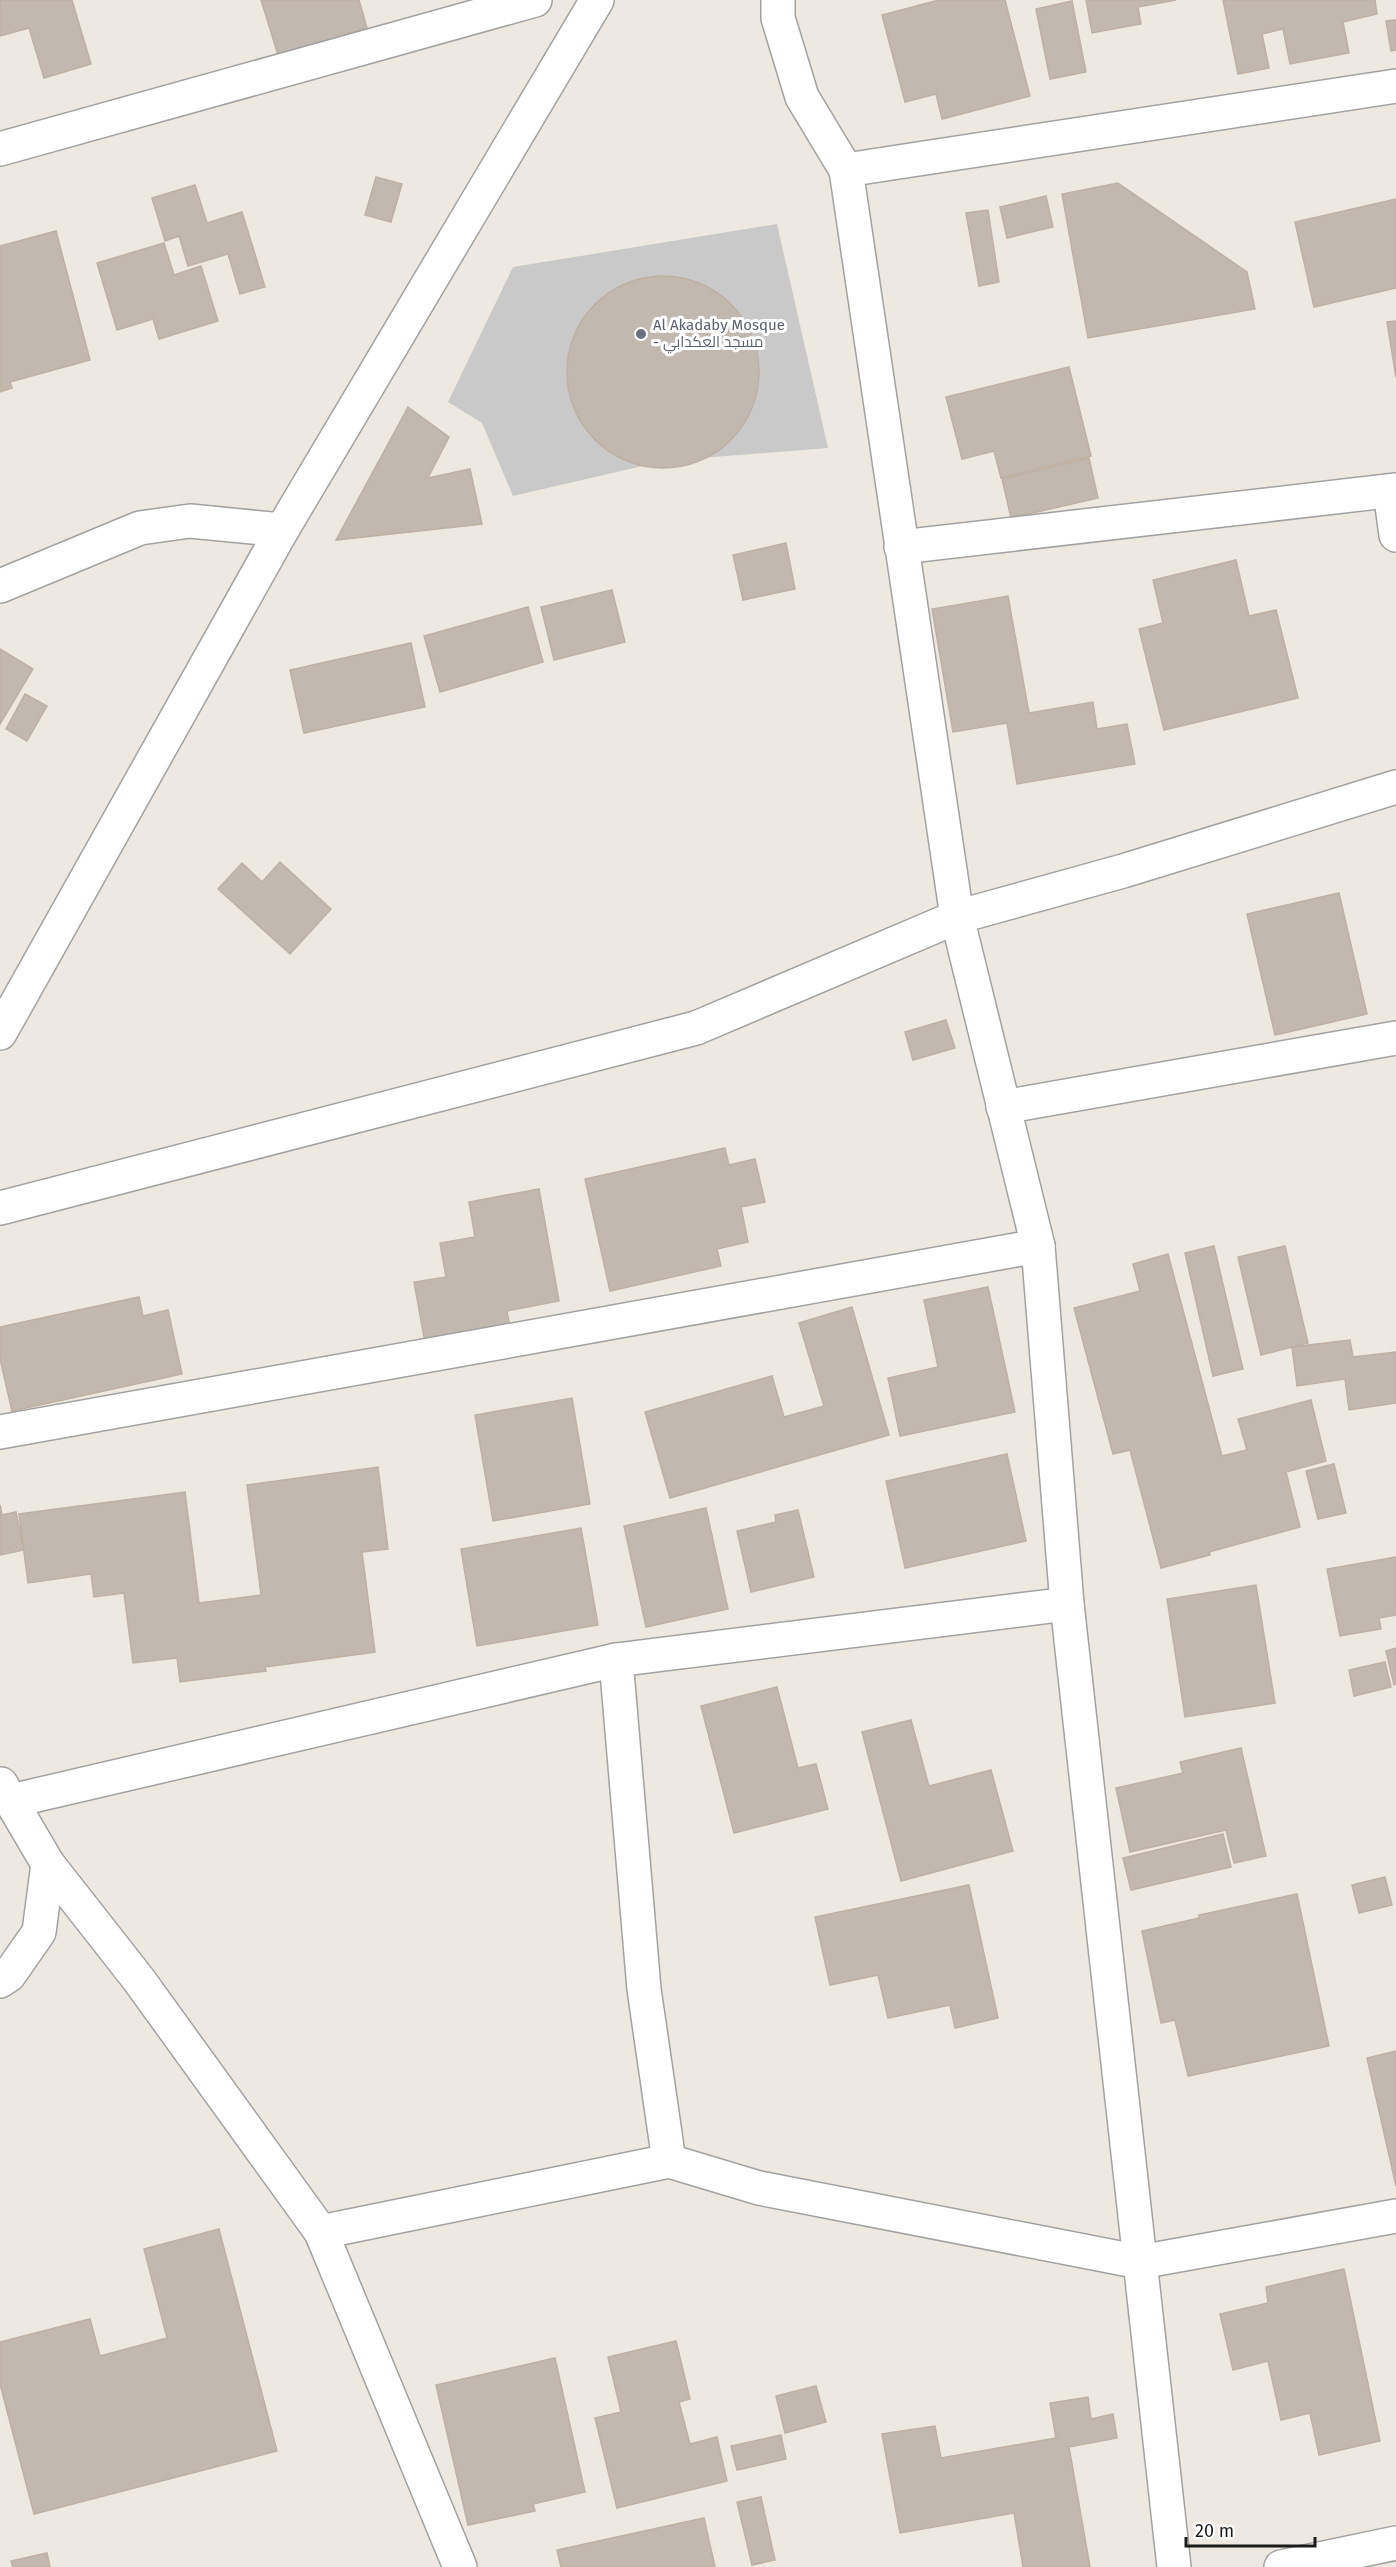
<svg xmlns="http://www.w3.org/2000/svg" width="1396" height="2567" font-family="'Fira Sans',Cairo,sans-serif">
  <rect width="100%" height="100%" fill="#ede9e0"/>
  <path fill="#c9c9c9" d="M777,224L828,448L664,461L513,496L482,423L448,402L513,267Z"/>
  <g fill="#c1b8b0" stroke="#beb1a3" stroke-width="1.5">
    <path d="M0,0H72L91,64L44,78L29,28L0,36Z"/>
    <path d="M261,0H359L367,28L278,55Z"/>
    <path d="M939,0H1005L1030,96L942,119L936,94L905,102L882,15Z"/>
    <path d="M1086,0H1176L1138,7L1141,24L1092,33Z"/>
    <path d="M1223,0H1375L1377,14L1343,22L1349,53L1290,64L1283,29L1262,34L1269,68L1238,74Z"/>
    <path d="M1072,1L1086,72L1050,79L1036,9Z"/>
    <path d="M1396,20V50L1391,51L1386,21Z"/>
    <path d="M376,177L402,184L391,222L365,215Z"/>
    <path d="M1118,183L1247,272L1255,309L1088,338L1062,194Z"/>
    <path d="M195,185L207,223L242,212L265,287L240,294L228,254L188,266L179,236L165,241L152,198Z"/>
    <path d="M1046,196L1053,227L1007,238L1000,207Z"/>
    <path d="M1396,199V288L1314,307L1295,222Z"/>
    <path d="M988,210L999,282L979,286L966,213Z"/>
    <path d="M56,231L90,360L10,382L12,388L0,392V246Z"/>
    <path d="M164,243L174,275L201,266L218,321L159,339L153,319L117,330L97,263Z"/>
    <circle cx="663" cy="372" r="96"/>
    <path d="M1396,321V378L1387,322Z"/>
    <path d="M1069,367L1091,456L1001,478L994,451L962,459L946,397Z"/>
    <path d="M408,407L449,437L428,478L470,469L482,524L336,540Z"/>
    <path d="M1089,458L1098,498L1011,518L1002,479Z"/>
    <path d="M786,543L795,589L743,600L733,555Z"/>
    <path d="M1236,560L1249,616L1276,610L1298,698L1164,730L1139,629L1163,623L1153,580Z"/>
    <path d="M612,590L625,642L554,660L541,607Z"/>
    <path d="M1008,596L1029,713L1093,702L1097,729L1127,724L1135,764L1017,784L1007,723L953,732L932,609Z"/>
    <path d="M528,607L543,662L440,692L424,636Z"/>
    <path d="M411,643L425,707L304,733L290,670Z"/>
    <path d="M0,649L33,669L0,724Z"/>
    <path d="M25,694L47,706L27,741L6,729Z"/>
    <path d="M280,862L331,909L290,954L218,889L242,863L262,882Z"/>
    <path d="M1339,893L1367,1014L1275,1035L1247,914Z"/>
    <path d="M946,1020L955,1048L913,1060L905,1032Z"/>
    <path d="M725,1148L729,1165L755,1159L765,1202L741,1207L748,1242L717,1249L721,1266L610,1291L585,1179Z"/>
    <path d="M539,1189L559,1301L507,1311L512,1339L427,1354L414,1282L446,1277L440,1243L475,1237L469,1202Z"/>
    <path d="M1214,1246L1243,1369L1213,1376L1185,1253Z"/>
    <path d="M1285,1246L1308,1343L1261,1355L1238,1257Z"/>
    <path d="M1168,1254L1222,1456L1247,1450L1238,1419L1311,1400L1326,1461L1286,1472L1300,1527L1209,1552L1210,1555L1161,1568L1130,1450L1113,1454L1074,1308L1140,1291L1133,1264Z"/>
    <path d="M988,1287L1015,1412L900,1436L888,1378L938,1367L924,1300Z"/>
    <path d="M139,1297L143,1316L168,1310L182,1374L12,1411L0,1359V1327Z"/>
    <path d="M852,1307L889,1435L670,1498L645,1412L772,1376L784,1417L824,1406L799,1323Z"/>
    <path d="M1350,1340L1353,1357L1396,1352V1403L1349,1410L1345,1379L1297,1386L1292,1347Z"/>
    <path d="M572,1398L590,1504L493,1521L475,1415Z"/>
    <path d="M1007,1454L1026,1541L905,1568L886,1481Z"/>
    <path d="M1334,1464L1346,1513L1318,1519L1306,1471Z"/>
    <path d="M378,1467L388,1549L362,1552L375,1652L265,1667L266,1671L180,1682L177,1658L133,1663L124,1593L94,1597L91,1574L28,1583L19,1514L185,1492L199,1603L261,1595L247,1485Z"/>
    <path d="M0,1505L2,1515L16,1512L24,1550L0,1555Z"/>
    <path d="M706,1508L728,1609L646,1627L624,1526Z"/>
    <path d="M798,1510L814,1577L751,1592L737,1531L776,1522L775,1515Z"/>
    <path d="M581,1528L598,1625L477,1646L461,1549Z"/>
    <path d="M1396,1557V1615L1379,1618L1381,1629L1340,1636L1327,1569Z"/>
    <path d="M1256,1585L1275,1703L1185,1717L1167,1599Z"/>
    <path d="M1396,1648V1684L1394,1685L1386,1651Z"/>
    <path d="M1385,1662L1391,1687L1354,1696L1349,1670Z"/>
    <path d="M777,1687L798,1768L816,1764L828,1809L734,1833L701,1706Z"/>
    <path d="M911,1720L929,1786L991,1770L1013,1851L901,1881L862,1732Z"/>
    <path d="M1241,1748L1266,1856L1234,1863L1226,1830L1130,1852L1116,1788L1183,1773L1180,1762Z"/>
    <path d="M1223,1834L1231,1867L1131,1890L1123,1858Z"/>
    <path d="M1385,1877L1392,1905L1359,1913L1352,1885Z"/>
    <path d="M969,1885L998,2018L955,2028L950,2005L888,2018L878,1975L830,1985L815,1917Z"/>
    <path d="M1297,1894L1329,2046L1188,2076L1175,2020L1161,2023L1142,1931L1199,1918V1915Z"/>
    <path d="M1396,2051V2186L1367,2058Z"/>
    <path d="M219,2229L277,2451L34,2514L0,2384V2342L90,2319L100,2356L167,2338L144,2249Z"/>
    <path d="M1344,2269L1380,2441L1319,2455L1310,2413L1281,2420L1268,2361L1233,2370L1220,2314L1268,2303L1266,2287Z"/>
    <path d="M676,2341L690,2399L679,2402L690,2444L717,2437L727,2481L617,2508L595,2418L621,2412L608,2357Z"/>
    <path d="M555,2358L585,2492L533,2504L535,2511L468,2525L436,2385Z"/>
    <path d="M816,2386L826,2422L785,2433L776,2396Z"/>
    <path d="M1088,2397L1091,2419L1113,2414L1117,2438L1069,2447L1090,2567H1023L1014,2513L900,2533L882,2434L935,2426L941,2458L1056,2438L1050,2403Z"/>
    <path d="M781,2435L786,2459L737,2470L731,2446Z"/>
    <path d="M761,2497L775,2560L752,2565L737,2502Z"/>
    <path d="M704,2518L715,2567H561L557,2550Z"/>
    <path d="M47,2553L50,2567H13L11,2561Z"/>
  </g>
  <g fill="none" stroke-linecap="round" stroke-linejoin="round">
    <defs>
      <g id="minor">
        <path d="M778,0V18L802,97L846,170L957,917L1038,1246L1067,1604L1174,2567"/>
        <path d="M0,149L535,0"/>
        <path d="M846,170L1396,86"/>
        <path d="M1390,491L1396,535"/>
        <path d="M901,547L1396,490"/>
        <path d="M0,586L140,528L190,521L282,530"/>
        <path d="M0,1033L282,530L597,0"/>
        <path d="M1003,1107L1396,1038"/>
        <path d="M0,1208L696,1028L957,917L1123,871L1396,787"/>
        <path d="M0,1432L1038,1246"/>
        <path d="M616,1660L644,1989L669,2161"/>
        <path d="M1,1784L48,1864L139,1980L321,2232L460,2567"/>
        <path d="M11,1801L616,1660L1067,1604"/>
        <path d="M0,1981L9,1975L39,1932L48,1864"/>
        <path d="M321,2232L669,2161L759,2188L1140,2262L1396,2216"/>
        <path d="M1281,2567L1396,2543"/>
      </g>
    </defs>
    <use href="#minor" stroke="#a2a2a2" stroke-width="36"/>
    <use href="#minor" stroke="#fff" stroke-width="33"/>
  </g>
  <circle fill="#6b7280" stroke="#fff" stroke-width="2" cx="641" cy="334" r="6"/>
  <g text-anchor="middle" stroke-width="6" stroke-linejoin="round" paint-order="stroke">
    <g font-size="15" fill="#5b616d" stroke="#fff" text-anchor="start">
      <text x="653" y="330">Al Akadaby Mosque<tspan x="653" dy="17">- مسجد العكدابي</tspan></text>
    </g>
  </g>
  <path d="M1186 2537v9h129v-9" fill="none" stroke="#1b1b1b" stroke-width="3"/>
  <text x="1195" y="2537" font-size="18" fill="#1b1b1b" stroke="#ffffff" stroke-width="4.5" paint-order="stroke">20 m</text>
</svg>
